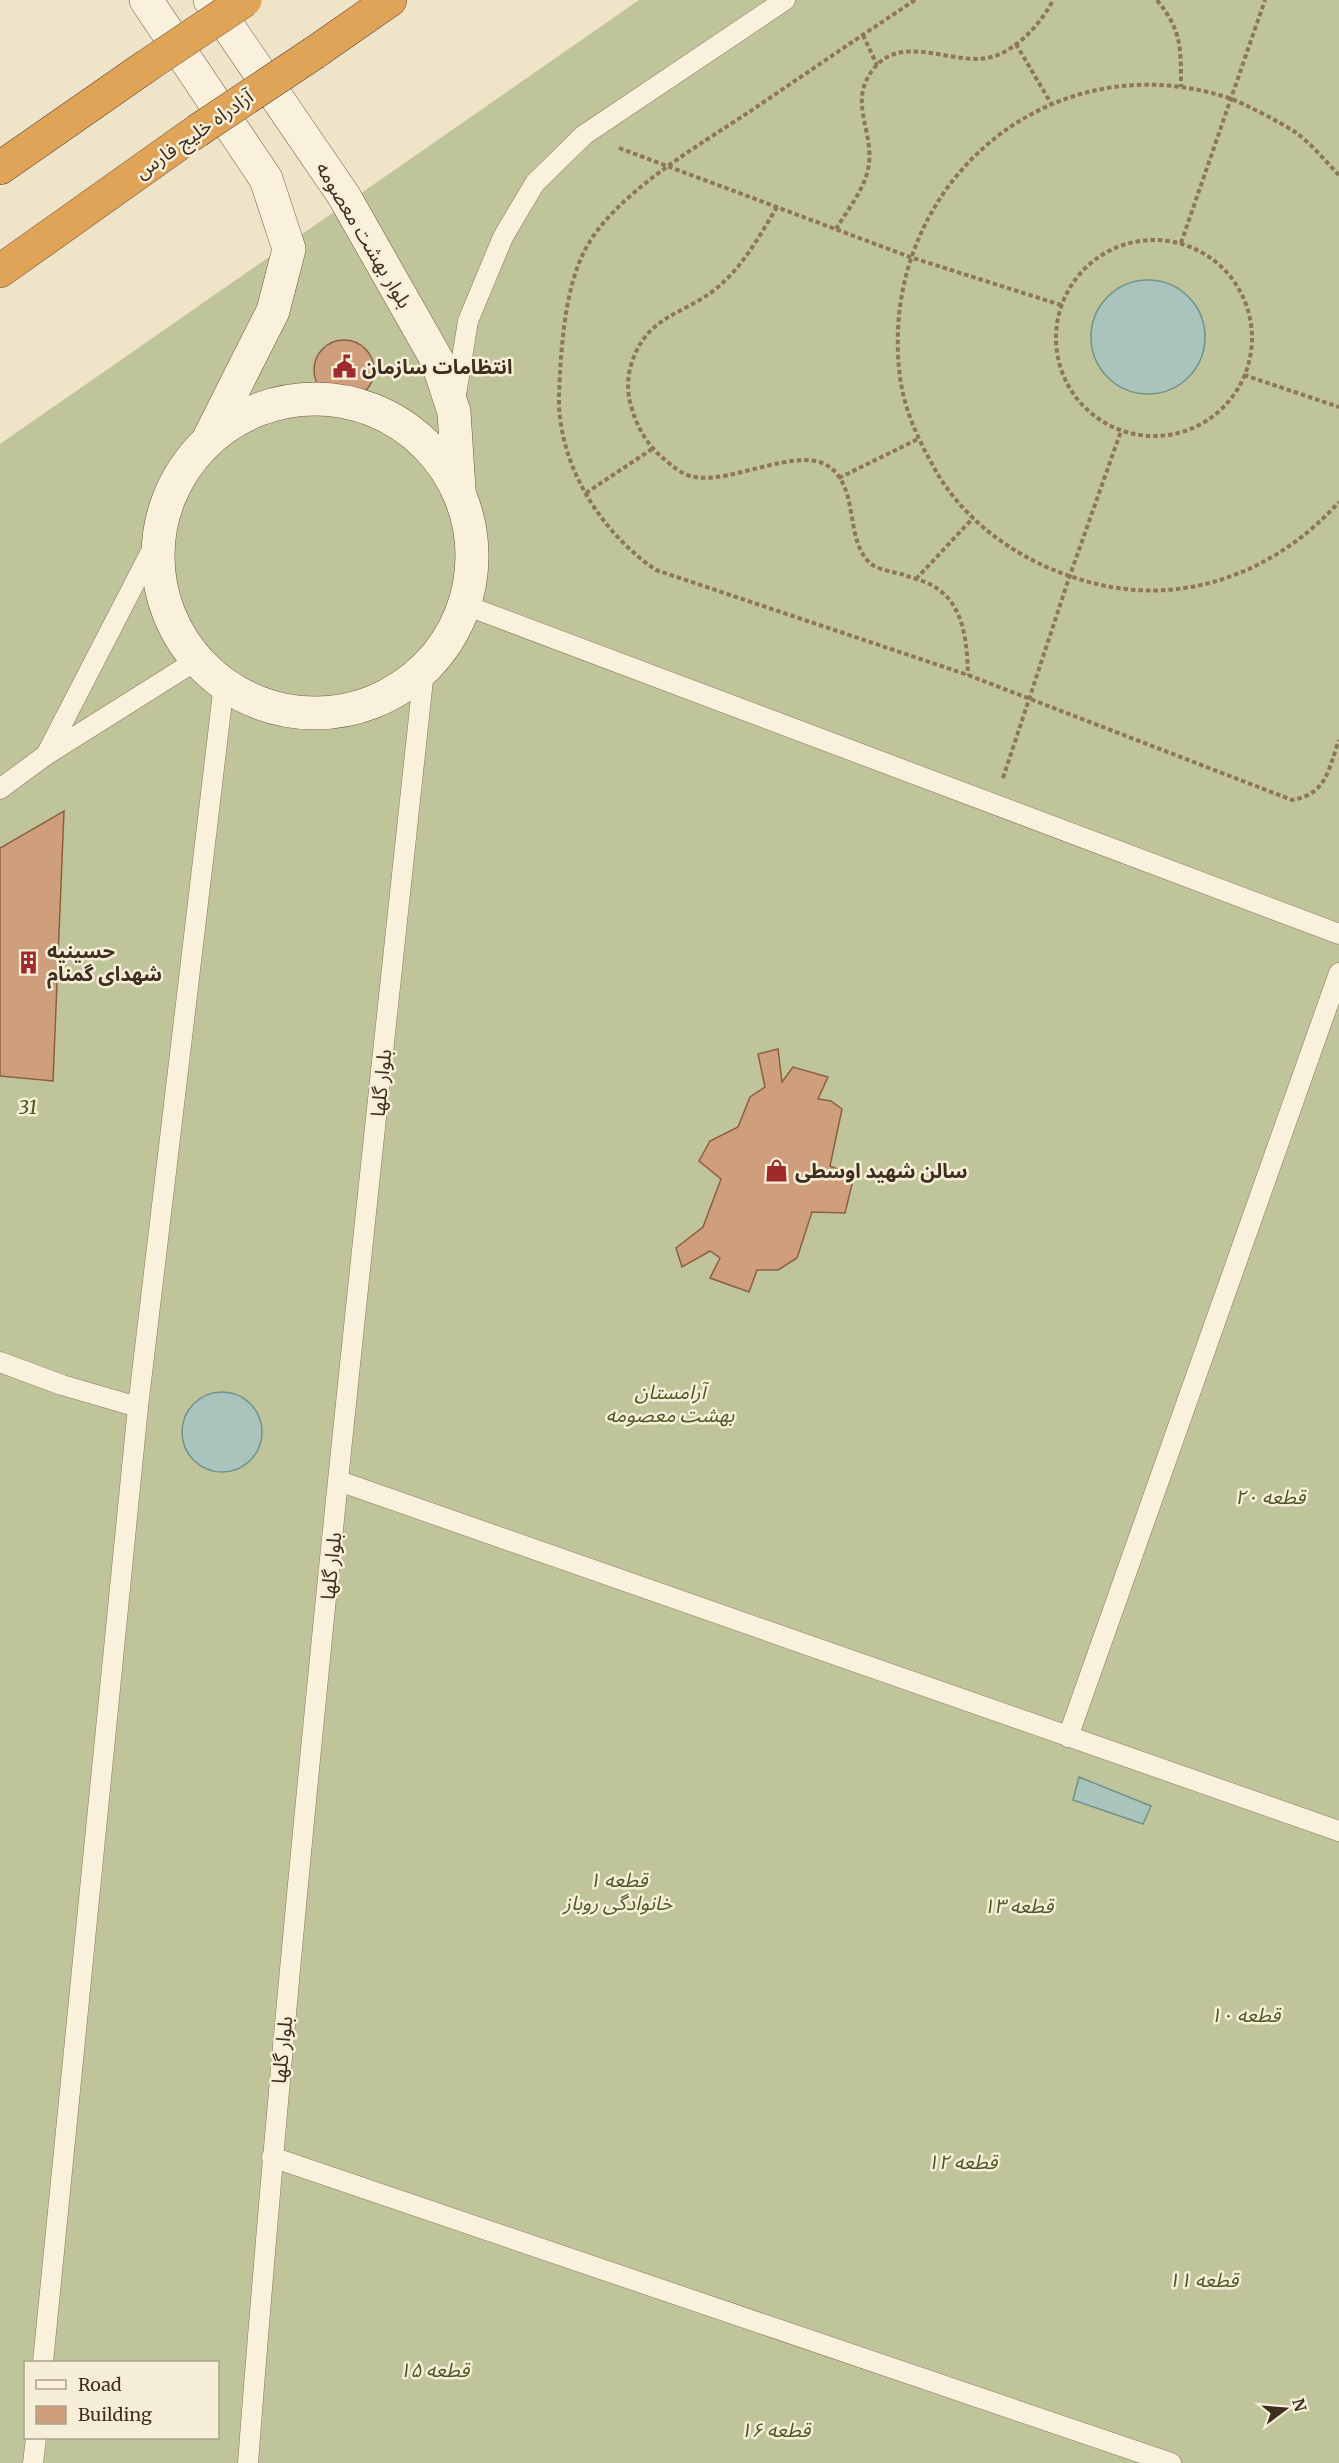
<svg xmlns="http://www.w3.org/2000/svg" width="1339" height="2463" font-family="Merriweather,'Noto Sans Arabic',serif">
  <rect width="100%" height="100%" fill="#f0e4c8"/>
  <path fill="#bfc49a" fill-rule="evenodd" d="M639,0H1339V2463H0V444ZM26,2362H218V2438H26Z"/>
  <g fill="#a9c4bc" stroke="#6f938a" stroke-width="1.5">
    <circle cx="1148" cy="337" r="57"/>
    <circle cx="222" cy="1432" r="40"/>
    <path d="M1079,1777L1151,1806L1143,1824L1073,1800Z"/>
  </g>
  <g fill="#cf9f7d" stroke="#8d5f41" stroke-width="1.5">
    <circle cx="344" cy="370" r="30"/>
    <path d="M64,811L53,1081L0,1076V848Z"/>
    <path d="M778,1049L782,1082L793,1067L828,1077L818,1099L831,1101L842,1109L830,1166L854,1176L845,1213L812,1212L797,1258L778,1270H757L749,1292L710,1278L720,1258L710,1251L682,1267L676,1248L703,1227L721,1179L699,1161L710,1141L738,1127L750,1097L765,1087L758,1054Z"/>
  </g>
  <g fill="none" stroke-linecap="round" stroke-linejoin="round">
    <defs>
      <g id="lane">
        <path d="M455,401L468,321L503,237L535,183L584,135L785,0"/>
        <path d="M465,605L1339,934"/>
        <path d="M46,755L159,536"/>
        <path d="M0,789L46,755L197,660"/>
        <path d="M0,1362L62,1385L138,1407"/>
        <path d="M339,1481L1339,1831"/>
        <path d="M1068,1737L1339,973"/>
        <path d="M272,2157L1171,2463"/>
        <path d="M43,2362L138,1407L224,684"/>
        <path d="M33,2463L36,2438"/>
        <path d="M248,2463C294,1864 360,1267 424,670"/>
      </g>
      <g id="secondary">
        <path d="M146,0L266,179L289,249L273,311L210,436"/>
        <path d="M210,0L344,196L437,360L454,412L459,489"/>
        <circle cx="315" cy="556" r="157"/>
      </g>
      <g id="highway">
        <path d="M314,53L390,0"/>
        <path d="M0,168L145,67"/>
        <path d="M0,271L197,131"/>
      </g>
    </defs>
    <use href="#lane" stroke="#8d765c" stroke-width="21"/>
    <use href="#secondary" stroke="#6f573f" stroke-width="34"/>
    <use href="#highway" stroke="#5b4430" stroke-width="34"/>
    <g stroke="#8d765c" stroke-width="4" stroke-dasharray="4.5 3" stroke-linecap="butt">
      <path d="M915,0C859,37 804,75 749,112C698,146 611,196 584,252C564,292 561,350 559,394C557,463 600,532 656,570L968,675L1292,800C1327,794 1328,770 1339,740"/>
      <path d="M1157,0C1182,31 1181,48 1181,87"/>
      <path d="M863,35L877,65"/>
      <path d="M1016,44L1052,105"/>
      <path d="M619,148L910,257L1061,305"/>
      <path d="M1339,175C1325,161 1311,143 1295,132C1280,122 1245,104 1229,98C1046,38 876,190 900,377C904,408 917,437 932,464C966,528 1031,569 1101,585C1191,605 1279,569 1339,502"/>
      <path d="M777,207C760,235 744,265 718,287C685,315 648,314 632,362C627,376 627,392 631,406C637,427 647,445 664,459C672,466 684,476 695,477C731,484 798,446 828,466C860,487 844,539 870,563C877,570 895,572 904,575C915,579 929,582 938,589C965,608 967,645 968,675"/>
      <path d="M836,229C848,209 867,186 869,163C873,128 847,100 875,67C905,32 958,69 995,56C1019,48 1042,22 1053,0"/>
      <circle cx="1154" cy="338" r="98"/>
      <path d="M1181,243L1265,0"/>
      <path d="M1244,375L1339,407"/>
      <path d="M839,478L918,439"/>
      <path d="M586,493L652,449"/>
      <path d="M916,579L973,518"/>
      <path d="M1003,778L1069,578L1121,431"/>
    </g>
    <use href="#lane" stroke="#faf1dc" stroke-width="20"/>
    <use href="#secondary" stroke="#faf1dc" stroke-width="33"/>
    <use href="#highway" stroke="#e0a458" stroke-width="33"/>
    <defs>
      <g id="highway-bridge">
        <path d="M145,67L245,0"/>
        <path d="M197,131L314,53"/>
      </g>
    </defs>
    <use href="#highway-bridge" stroke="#5b4430" stroke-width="34" stroke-linecap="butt"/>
    <use href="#highway-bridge" stroke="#e0a458" stroke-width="33"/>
  </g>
  <defs>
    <symbol id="civic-bare" viewBox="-9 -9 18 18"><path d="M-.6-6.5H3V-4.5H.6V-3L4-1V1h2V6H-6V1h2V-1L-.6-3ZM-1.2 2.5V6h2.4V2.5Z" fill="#9e2a2b" stroke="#f7eed8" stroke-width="2.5" paint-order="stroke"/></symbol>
    <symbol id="building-bare" viewBox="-9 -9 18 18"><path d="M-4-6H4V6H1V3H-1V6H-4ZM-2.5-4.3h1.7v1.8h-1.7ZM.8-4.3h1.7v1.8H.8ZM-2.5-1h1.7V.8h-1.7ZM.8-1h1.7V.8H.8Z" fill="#9e2a2b" stroke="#f7eed8" stroke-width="2.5" paint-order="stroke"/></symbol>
    <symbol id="shop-bare" viewBox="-9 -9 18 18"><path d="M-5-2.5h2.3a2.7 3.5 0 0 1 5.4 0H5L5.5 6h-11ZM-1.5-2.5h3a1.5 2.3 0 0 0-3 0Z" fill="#9e2a2b" stroke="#f7eed8" stroke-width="2.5" paint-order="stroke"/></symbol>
  </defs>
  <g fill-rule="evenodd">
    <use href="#civic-bare" x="328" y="350" width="33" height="33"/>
    <use href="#building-bare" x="12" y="946" width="33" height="33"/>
    <use href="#shop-bare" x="760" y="1154" width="33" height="33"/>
  </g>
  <g text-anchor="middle" stroke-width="5" stroke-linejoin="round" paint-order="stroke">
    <g font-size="20" fill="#3d2e20" stroke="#f7eed8">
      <text transform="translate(194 134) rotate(-35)" y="7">آزادراه خلیج فارس</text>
      <text transform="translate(364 235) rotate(59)" y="7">بلوار بهشت معصومه</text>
      <text transform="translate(381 1083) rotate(-84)" y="7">بلوار گلها</text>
      <text transform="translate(331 1566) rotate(-84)" y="7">بلوار گلها</text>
      <text transform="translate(282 2050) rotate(-84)" y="7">بلوار گلها</text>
    </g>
    <g font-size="20" font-weight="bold" fill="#3d2e20" stroke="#f7eed8" text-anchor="start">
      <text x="362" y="374">انتظامات سازمان</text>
      <text x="47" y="958">حسینیه<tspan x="47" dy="23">شهدای گمنام</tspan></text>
      <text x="795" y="1178">سالن شهید اوسطی</text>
    </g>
    <g font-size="20" font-style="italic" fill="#4d5a26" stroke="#f7eed8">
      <text x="28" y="1114">31</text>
      <text x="670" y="1399">آرامستان<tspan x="670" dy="23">بهشت معصومه</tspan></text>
      <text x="1270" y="1504">قطعه ۲۰</text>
      <text x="618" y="1887">قطعه ۱<tspan x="618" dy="23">خانوادگی روباز</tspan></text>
      <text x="1018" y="1913">قطعه ۱۳</text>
      <text x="1245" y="2022">قطعه ۱۰</text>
      <text x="962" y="2169">قطعه ۱۲</text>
      <text x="1203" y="2287">قطعه ۱۱</text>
      <text x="434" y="2377">قطعه ۱۵</text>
      <text x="775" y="2437">قطعه ۱۶</text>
    </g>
  </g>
  <rect x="24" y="2361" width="195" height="78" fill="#f7eed8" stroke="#ada18e" stroke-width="1.5"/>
  <rect x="36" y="2380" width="30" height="9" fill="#faf1dc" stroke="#ada18e" stroke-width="1.5"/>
  <text x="78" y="2391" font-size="18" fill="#3d2e20">Road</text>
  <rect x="36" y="2406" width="30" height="18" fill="#cf9f7d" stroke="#ada18e" stroke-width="1.5"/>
  <text x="78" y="2421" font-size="18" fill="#3d2e20">Building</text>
  <g transform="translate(1285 2409) rotate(74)" stroke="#f7eed8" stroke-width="4.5" paint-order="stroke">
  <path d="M0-4.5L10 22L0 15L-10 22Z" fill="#3d2e20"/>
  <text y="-9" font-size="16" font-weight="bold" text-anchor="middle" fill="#3d2e20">N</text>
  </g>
</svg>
